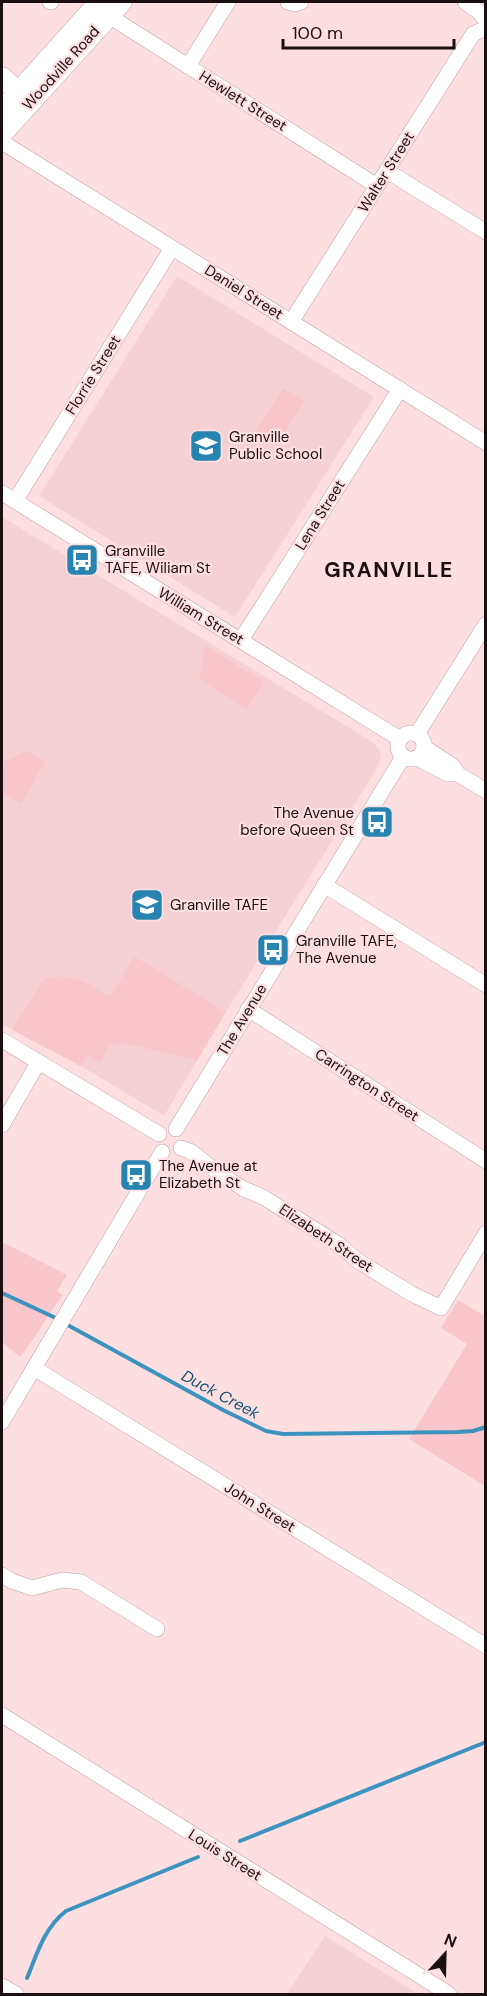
<svg xmlns="http://www.w3.org/2000/svg" width="487" height="1996" font-family="'DM Sans',sans-serif">
  <rect width="100%" height="100%" fill="#fddfe2"/>
  <g fill="#f5d0d4">
    <path d="M177,276L374,397L235,617L39,496Z"/>
    <path d="M2,517L374,743L381,753L379,765L226,1012L164,1116L81,1066L2,1024Z"/>
    <path d="M325,1936L418,1994H287Z"/>
  </g>
  <g fill="#f8c6cb">
    <path d="M283,389L304,401L277,445L256,432Z"/>
    <path d="M205,646L264,682L247,709L199,679Z"/>
    <path d="M26,751L45,762L21,803L2,792V763Z"/>
    <path d="M135,957L226,1012L197,1060L124,1043L109,1045L101,1061H97L88,1055L81,1066L12,1030L44,979C74,972 84,983 110,996Z"/>
    <path d="M2,1242L67,1275L57,1291L63,1295C47,1315 36,1338 20,1357L2,1342Z"/>
    <path d="M458,1300L485,1316V1486L409,1439L467,1344L441,1328Z"/>
  </g>
  <g fill="none" stroke-linecap="round" stroke-linejoin="round">
    <g stroke="#3d93bf" stroke-width="4">
      <path d="M2,1293L58,1319"/>
      <path d="M64,1323L223,1410L266,1431L283,1434L458,1432L473,1431L486,1427"/>
      <path d="M240,1841L486,1742"/>
      <path d="M27,1978C37,1954 44,1928 66,1911L198,1857"/>
    </g>
    <defs>
      <g id="minor">
        <path d="M50,2H51"/>
        <path d="M288,2L295,4L301,2"/>
        <path d="M465,2L478,11L486,20"/>
        <path d="M109,16L377,186"/>
        <path d="M188,66L228,2"/>
        <path d="M2,142L486,443"/>
        <path d="M387,171L486,232"/>
        <path d="M291,322L473,34L486,28"/>
        <path d="M2,493L400,739"/>
        <path d="M15,501L172,248"/>
        <path d="M241,640L400,389"/>
        <circle cx="411" cy="746" r="13"/>
        <path d="M417,734L486,624"/>
        <path d="M424,747L453,766L458,774L486,791"/>
        <path d="M417,758L448,774H458"/>
        <path d="M324,885L486,985"/>
        <path d="M248,1009L486,1161"/>
        <path d="M2,1040L159,1134"/>
        <path d="M2,1125L38,1063"/>
        <path d="M176,1129L403,757"/>
        <path d="M181,1148L190,1151L220,1174L244,1189L263,1197L338,1244L358,1261L412,1294L441,1308L486,1233"/>
        <path d="M34,1368L486,1646"/>
        <path d="M2,1422L162,1152"/>
        <path d="M2,1575L12,1581L32,1588L62,1580L81,1582L157,1629"/>
        <path d="M2,1715L449,1994"/>
        <path d="M2,1986L16,1994"/>
      </g>
      <g id="major">
        <path d="M2,77L25,99"/>
        <path d="M2,110L99,2"/>
        <path d="M2,134L122,2"/>
      </g>
    </defs>
    <use href="#minor" stroke="#c09da1" stroke-width="16"/>
    <use href="#major" stroke="#c09da1" stroke-width="21"/>
    <use href="#minor" stroke="#fff" stroke-width="15"/>
    <use href="#major" stroke="#fff" stroke-width="20"/>
  </g>
  <defs>
    <symbol id="school-square" viewBox="-11 -11 22 22"><rect x="-9" y="-9" width="18" height="18" rx="4" fill="#2784b1" stroke="#fddfe2"/><path d="M0-5L7-2L0 1L-7-2ZM-4 1L0 2.5L4 1V4Q0 6-4 4Z" fill="#fff"/></symbol>
    <symbol id="bus-square" viewBox="-11 -11 22 22"><rect x="-9" y="-9" width="18" height="18" rx="4" fill="#2784b1" stroke="#fddfe2"/><path d="M-5-6H5V4H4V6H2V4H-2V6H-4V4H-5ZM-3.5-4V0h7V-4ZM-3.5 1.2v1.5H-2V1.2ZM2 1.2v1.5H3.5V1.2Z" fill="#fff"/></symbol>
    <symbol id="university-square" viewBox="-11 -11 22 22"><rect x="-9" y="-9" width="18" height="18" rx="4" fill="#2784b1" stroke="#fddfe2"/><path d="M0-5L7-2L0 1L-7-2ZM-4 1L0 2.5L4 1V4Q0 6-4 4Z" fill="#fff"/></symbol>
  </defs>
  <g fill-rule="evenodd">
    <use href="#school-square" x="187" y="427" width="38" height="38"/>
    <use href="#bus-square" x="63" y="541" width="38" height="38"/>
    <use href="#bus-square" x="358" y="803" width="38" height="38"/>
    <use href="#university-square" x="128" y="886" width="38" height="38"/>
    <use href="#bus-square" x="254" y="931" width="38" height="38"/>
    <use href="#bus-square" x="117" y="1156" width="38" height="38"/>
  </g>
  <g text-anchor="middle" stroke-width="4.5" stroke-linejoin="round" paint-order="stroke">
    <g font-size="15" fill="#1c0f11" stroke="#fddfe2">
      <text transform="translate(61 68) rotate(-48)" y="5">Woodville Road</text>
      <text transform="translate(243 101) rotate(32)" y="5">Hewlett Street</text>
      <text transform="translate(386 172) rotate(-58)" y="5">Walter Street</text>
      <text transform="translate(244 292) rotate(32)" y="5">Daniel Street</text>
      <text transform="translate(93 375) rotate(-58)" y="5">Florrie Street</text>
      <text transform="translate(320 515) rotate(-58)" y="5">Lena Street</text>
      <text transform="translate(201 616) rotate(31)" y="5">William Street</text>
      <text transform="translate(242 1020) rotate(-59)" y="5">The Avenue</text>
      <text transform="translate(367 1085) rotate(33)" y="5">Carrington Street</text>
      <text transform="translate(326 1238) rotate(34)" y="5">Elizabeth Street</text>
      <text transform="translate(260 1507) rotate(32)" y="5">John Street</text>
      <text transform="translate(225 1855) rotate(32)" y="5">Louis Street</text>
    </g>
    <g font-size="15" fill="#1c0f11" stroke="#fddfe2" text-anchor="start">
      <text x="229" y="442">Granville<tspan x="229" dy="17">Public School</tspan></text>
      <text x="105" y="556">Granville<tspan x="105" dy="17">TAFE, Wiliam St</tspan></text>
      <text x="354" y="818" text-anchor="end">The Avenue<tspan x="354" dy="17">before Queen St</tspan></text>
      <text x="170" y="910">Granville TAFE</text>
      <text x="296" y="946">Granville TAFE,<tspan x="296" dy="17">The Avenue</tspan></text>
      <text x="159" y="1171">The Avenue at<tspan x="159" dy="17">Elizabeth St</tspan></text>
    </g>
    <g font-size="16" font-style="italic" fill="#125474" stroke="#fddfe2">
      <text transform="translate(221 1394) rotate(28)" y="6">Duck Creek</text>
    </g>
    <g font-size="21" font-weight="bold" letter-spacing="1.5" fill="#1c0f11" stroke="#fddfe2">
      <text x="389" y="577">GRANVILLE</text>
    </g>
  </g>
  <rect width="487" height="1996" fill="none" stroke="#1c0f11" stroke-width="6"/>
  <g transform="translate(445 1954) rotate(22)" stroke="#fddfe2" stroke-width="4.5" paint-order="stroke">
  <path d="M0-4.5L10 22L0 15L-10 22Z" fill="#1c0f11"/>
  <text y="-9" font-size="16" font-weight="bold" text-anchor="middle" fill="#1c0f11">N</text>
  </g>
  <path d="M283 39v9h171v-9" fill="none" stroke="#1c0f11" stroke-width="3"/>
  <text x="292" y="39" font-size="18" fill="#1c0f11" stroke="#fddfe2" stroke-width="4.5" paint-order="stroke">100 m</text>
</svg>
